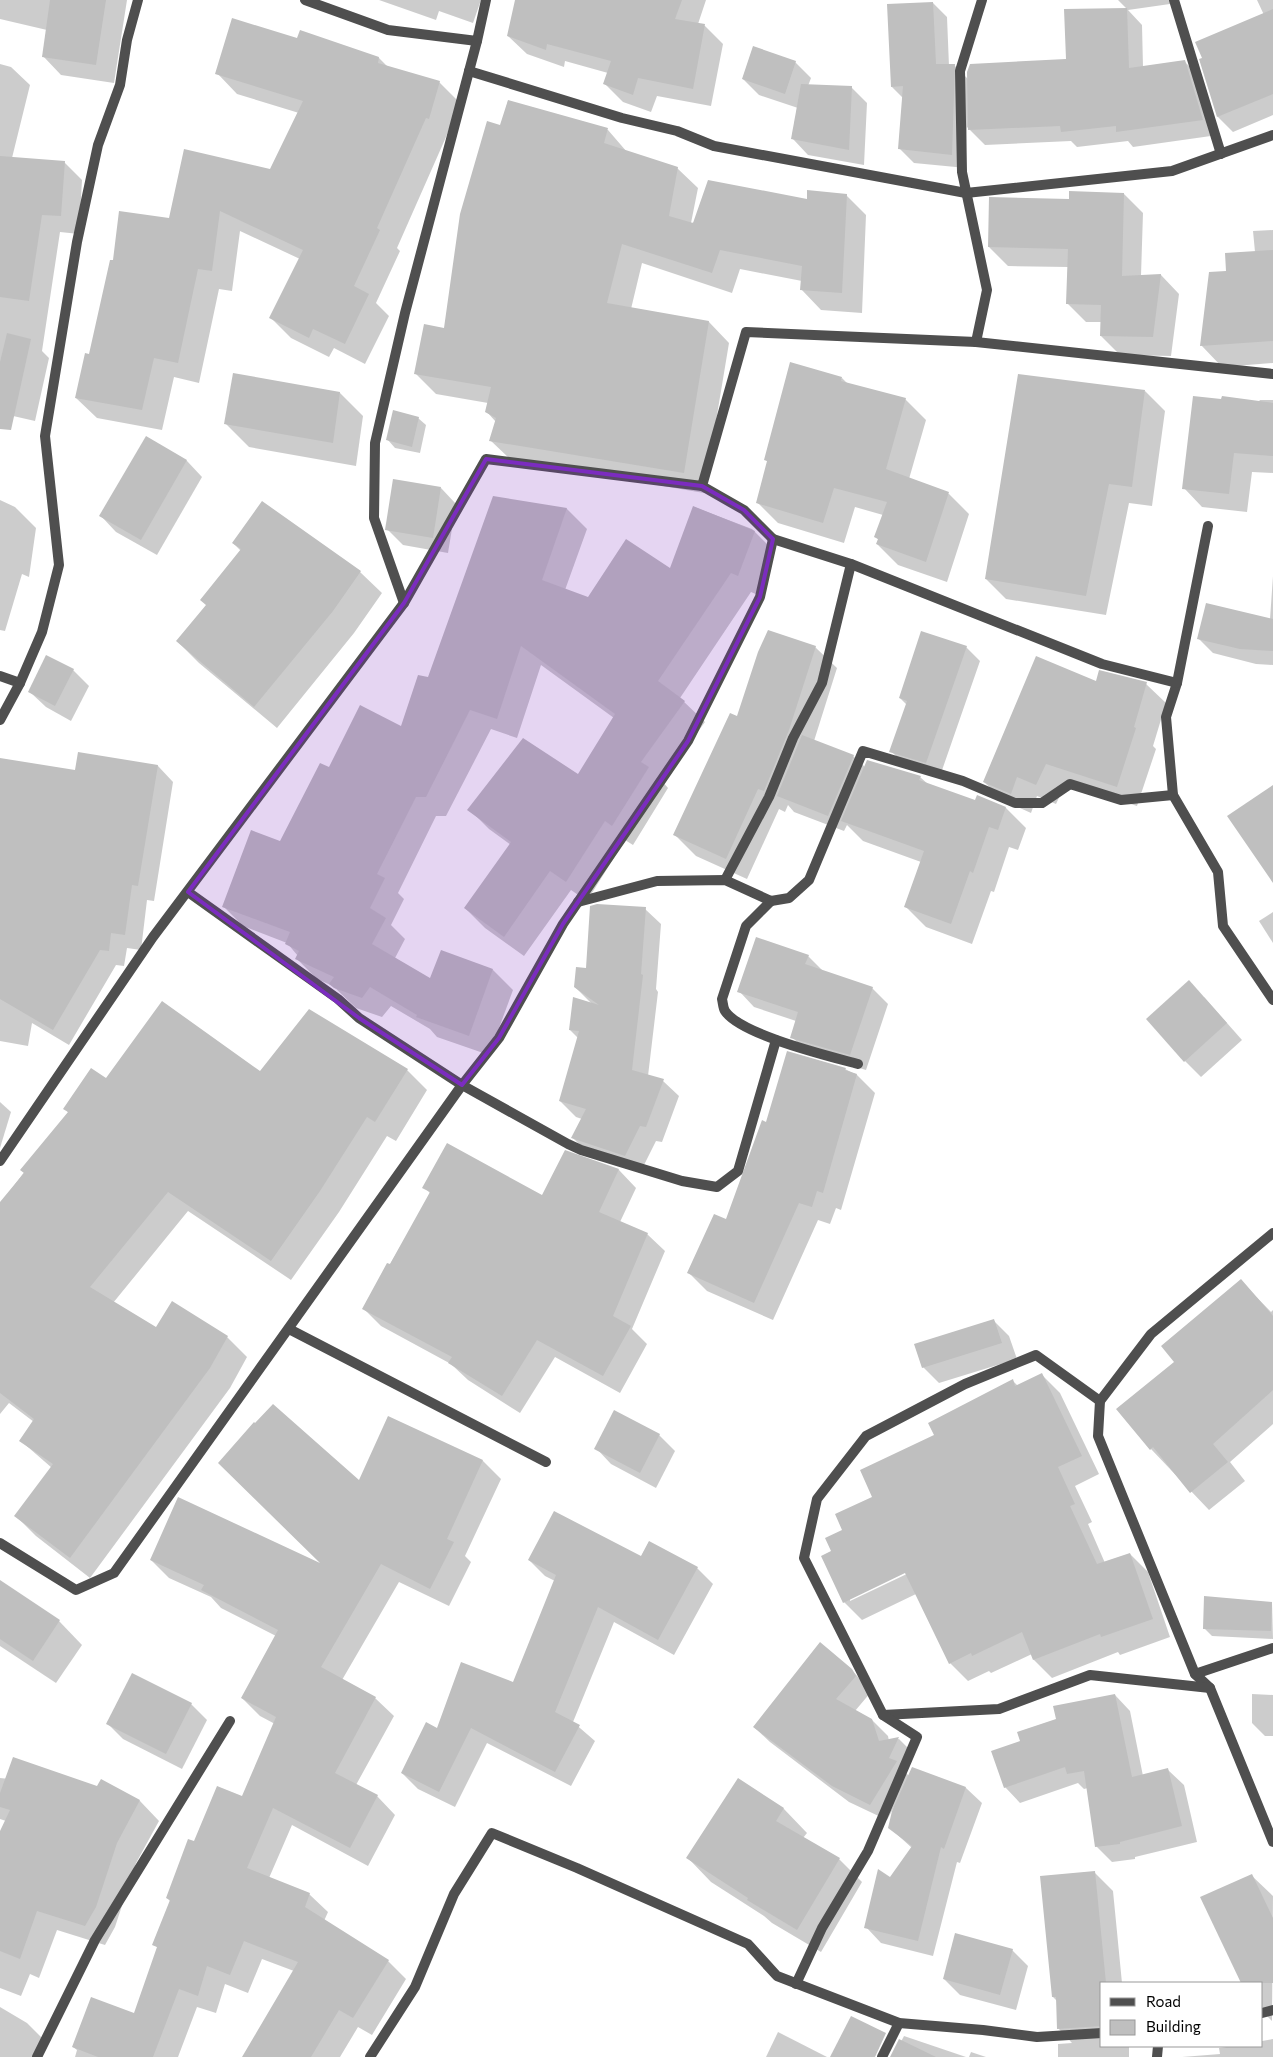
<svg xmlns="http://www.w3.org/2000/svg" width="1273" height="2057" font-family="Commissioner,sans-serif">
  <rect width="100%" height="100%" fill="#fff"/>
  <g fill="#0003" fill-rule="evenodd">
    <path d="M0,0H127L114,83L61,75L43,56L47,30L0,19Z"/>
    <path d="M379,0H481L473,23L439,11L436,20Z"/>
    <path d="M517,0H706L698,24L705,26L723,44L711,106L657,96L651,112L623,102L605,84L608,73L565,61L564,67L527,54L508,36Z"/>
    <path d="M1118,0H1177V3L1128,10L1142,25L1143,67L1185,62L1200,77L1218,135L1133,147L1128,141L1077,147L1071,141L985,145L967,127L966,168L914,163L900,149L903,98L892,87L933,3L947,17L949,66L954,65L968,79L1067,60L1127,9Z"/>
    <path d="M1257,0H1273V115L1233,132L1218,117L1201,60L1264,15Z"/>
    <path d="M298,40L379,58L388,67L439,82L459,102L446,137L397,248L400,251L376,303L389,316L365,364L334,348L329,357L291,338L271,318L300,259L240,231L232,291L219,289L199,383L174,377L162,430L97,418L76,398L90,356L170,220L270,171L299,113L237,94L217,73Z"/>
    <path d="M795,62L811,78L808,86L851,87L867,103L864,165L808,155L793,139L798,108L759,95L743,79Z"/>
    <path d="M0,64L11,67L30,85L12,158L64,162L82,180L79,234L60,232L42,351L49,358L35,421L0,413Z"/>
    <path d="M508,101L608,130L627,152L677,168L698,188L691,223L846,195L866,215L862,313L821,310L801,289L802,281L740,269L732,293L642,263L631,309L709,322L729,343L704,493L511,460L490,440L496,422L487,412L488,403L436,394L416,374L445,329Z"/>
    <path d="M1124,194L1143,213L1141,276L1161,275L1179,294L1171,356L1120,355L1101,336V322H1086L1067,303L1068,267L1008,266L989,247L1070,200Z"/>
    <path d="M1273,230V363L1222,367L1201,345L1227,272L1255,252L1253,231Z"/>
    <path d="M842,378L848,384L905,399L926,420L909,479L949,494L969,514L947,582L898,565L877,544L879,540L876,537L883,515L855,507L844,543L778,523L757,502L768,462L765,459Z"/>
    <path d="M1145,391L1165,411L1152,506L1129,503L1106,615L1006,599L986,579Z"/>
    <path d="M340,393L363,416L356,466L249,447L226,424Z"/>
    <path d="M1260,400H1273V473L1252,472L1247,512L1202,507L1184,488Z"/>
    <path d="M418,418L426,425L420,453L395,448L388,440Z"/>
    <path d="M146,438L187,461L202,477L157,555L116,532L101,516Z"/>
    <path d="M441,488L456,504L448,553L403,545L387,529Z"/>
    <path d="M494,497L567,509L587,529L565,590L589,599L670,570L694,507L752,529L775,552L758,595L751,592L680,698L705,722L662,781L668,788L633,845L625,840L587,901L571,890L524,956L485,928L465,908L511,845L489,829L469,809L578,776L614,718L541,665L517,738L491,729L446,816H436L398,893L404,899L391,925L405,939L395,958L431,980L493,970L513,990L489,1055L437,1037L430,1029L391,1006L382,1017L356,1008L333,986L317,979L297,959L298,956L287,943L243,926L223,906L281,843L330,769L402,728L429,679Z"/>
    <path d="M0,500L15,507L36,528L29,577L22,574L5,631L0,630Z"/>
    <path d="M233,543L360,572L382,593L354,633L277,728L199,663L177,641L207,605L241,551Z"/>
    <path d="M1273,576V665L1256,664L1213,653L1198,638L1270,619Z"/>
    <path d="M815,647L837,668L814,741L853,756L865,767L920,777L929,785L976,802L1006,808L1026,828L1018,850L1009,847L994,892L991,891L972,944L926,927L905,906L921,862L863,841L847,825L844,831L794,812L788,805L785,812L779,809L747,879L696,856L675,835L738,717Z"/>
    <path d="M966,647L980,661L940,776L905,765L891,751L907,705L900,698Z"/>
    <path d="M73,670L89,686L71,721L46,707L30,692Z"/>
    <path d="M1097,683L1146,684L1166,703L1153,746L1156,749L1137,806L1066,783L1056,804L1037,796L1031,813L1004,801L984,782Z"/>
    <path d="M0,759L76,771L158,766L173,782L154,901L147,900L141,950L127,948L124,966L116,965L69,1045L32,1023L28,1046L0,1041Z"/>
    <path d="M645,909L661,924L656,989L658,992L648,1076L663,1081L679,1096L662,1142L656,1141L641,1171L588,1153L573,1138L582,1119L576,1117L560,1101L578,1038L570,1030L593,1005L575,987L588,969Z"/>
    <path d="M1273,912V943L1259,921Z"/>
    <path d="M808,956L824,972L872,988L888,1004L866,1070L808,1053L792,1037L796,1021L754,1007L739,991Z"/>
    <path d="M1204,997L1242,1040L1201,1077L1185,1061Z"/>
    <path d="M845,1069L857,1075L875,1093L841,1210L836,1208L830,1224L818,1220L773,1320L707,1291L689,1273L727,1221L767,1124Z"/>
    <path d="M407,1070L427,1090L396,1141L387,1136L339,1212L291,1280L188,1211L113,1303L156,1329L227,1337L247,1357L230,1388L90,1578L36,1536L16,1516L52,1468L21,1441L34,1422L9,1403L0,1414V1204L69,1113L65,1109L106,1080Z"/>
    <path d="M0,1102L11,1112L0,1148Z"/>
    <path d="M566,1152L619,1170L636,1188L620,1222L647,1234L665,1251L632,1329L647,1344L620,1393L555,1357L520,1413L468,1380L451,1364L381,1326L364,1309L431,1194L424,1187L543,1196Z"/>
    <path d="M1241,1281L1271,1312L1273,1310V1424L1230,1462L1245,1481L1209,1510L1151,1449L1176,1362Z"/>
    <path d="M993,1320L1009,1336L1017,1359L939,1383L923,1367Z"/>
    <path d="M1042,1375L1060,1393L1099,1474L1075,1486L1092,1522L1088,1524L1105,1563L1130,1554L1148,1572L1170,1637L1120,1655L1118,1652L1052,1678L1034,1660L1032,1654L991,1673L989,1671L968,1681L950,1663L916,1594L862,1620L844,1602L833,1552L843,1531L936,1436L1013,1381L1018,1386ZM910,1569L911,1572L850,1601V1598Z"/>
    <path d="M388,1417L483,1461L501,1479L465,1556L471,1562L449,1606L399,1582L342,1680L375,1698L394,1716L356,1785L377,1796L395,1815L368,1866L292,1825L269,1878L309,1894L328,1912L324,1921L388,1961L406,1979L372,2035L358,2027L340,2057H243L294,1971L262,1959L248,1993L225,1984L216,2013L197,2007L178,2057H75L77,2050L73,2047L135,2015L158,1948L154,1944L171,1902L167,1898L195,1843L242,1798L275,1724L260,1716L242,1698L276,1636L221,1608L211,1597L169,1578L151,1560L325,1567Z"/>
    <path d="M659,1435L675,1451L656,1488L611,1464L596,1448Z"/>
    <path d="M649,1542L697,1568L713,1584L674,1655L614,1622L573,1722L595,1741L571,1786L487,1743L455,1807L418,1789L402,1773L438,1730L514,1683L555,1581L545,1576L529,1560L641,1557Z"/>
    <path d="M0,1582L59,1621L82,1645L56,1683L0,1646Z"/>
    <path d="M1272,1603L1273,1639L1212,1636L1204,1628Z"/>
    <path d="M851,1669L871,1692L855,1711L872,1720L888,1736L889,1741L899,1739L914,1754L905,1772L909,1776L912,1768L966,1788L982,1803L960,1863L957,1862L933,1956L881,1943L866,1927L891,1879L912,1848L890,1828L894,1807L887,1820L849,1802L770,1742L754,1727Z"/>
    <path d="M133,1675L191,1704L207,1720L182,1769L123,1739L107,1723Z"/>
    <path d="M1252,1694L1273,1695V1739V1736H1265L1252,1723Z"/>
    <path d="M1115,1695L1130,1711L1143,1776L1168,1770L1184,1785L1197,1842L1135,1857V1859L1112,1862L1096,1846L1088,1788L1084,1789L1078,1783L1020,1803L1005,1787L1022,1742L1057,1720Z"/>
    <path d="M0,1778L98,1788L102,1781L140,1801L159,1821L136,1863L115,1927L105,1945L57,1930L39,1978L30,1974L21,1996L0,1988V1834L6,1821L0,1819Z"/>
    <path d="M738,1780L784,1809L807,1833L803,1838L839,1859L862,1882L821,1952L772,1923L764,1916L711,1882L688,1858Z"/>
    <path d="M1094,1872L1113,1891L1122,1983H1102V2046H1129V2057H1058V2044L1072,2043L1058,2028L1057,2001L1053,1997Z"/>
    <path d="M1252,1876L1273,1896L1272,2021L1262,2011V1983H1242L1202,1898Z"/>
    <path d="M1012,1950L1028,1966L1016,2010L960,1995L944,1979Z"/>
    <path d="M0,2007L27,2023L47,2043L39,2057H0Z"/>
    <path d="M778,2032L827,2057H766Z"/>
    <path d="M904,2036L966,2057H893Z"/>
    <path d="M1273,2039V2057H1182L1220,2054L1219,2048L1234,2046H1262V2041Z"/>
    <path d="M971,2052L986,2057H969Z"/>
  </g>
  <g fill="#bfbfbf">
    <path d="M50,0H106L96,65L42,57Z"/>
    <path d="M515,0H682L675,19L705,24L693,89L638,78L633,95L603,84L611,61L547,44L546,50L507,36Z"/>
    <path d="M933,2L936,64H955L952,155L898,149L903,86L891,87L887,4Z"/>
    <path d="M1127,8L1129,68L1185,60L1203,120L1116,132V126L1061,132L1060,126L968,130L967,72L970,64L1066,59L1064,9Z"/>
    <path d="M1273,9V94L1217,117L1199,59L1202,58L1195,42Z"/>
    <path d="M232,18L297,38L300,30L379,57L378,63L440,81L429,119L426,118L377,228L380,230L354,286L369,294L345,344L313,329L309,338L269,318L303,250L220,211L212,271L198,269L178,363L154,358L142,410L75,398L85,353L89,354L110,260H113L119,211L169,218L184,149L270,169L303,101L215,74Z"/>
    <path d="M753,46L796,61L785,94L742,79Z"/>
    <path d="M801,84L852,86L849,150L791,139Z"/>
    <path d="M508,100L608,128L604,143L678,167L669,216L693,223L708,180L807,199V190L847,194L842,293L800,290L802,266L720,250L712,273L622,244L607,303L709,321L684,473L489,441L496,418L485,412L491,387L414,374L424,324L444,328L460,214L487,121L500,125Z"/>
    <path d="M0,156L65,161L61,216L42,215L29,301L0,297Z"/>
    <path d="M1069,191L1124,193L1122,276L1161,274L1153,337L1100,336L1101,305L1066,304L1068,249L988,247L989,197L1069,199Z"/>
    <path d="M1273,250V341L1200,346L1209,272L1226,271L1225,253Z"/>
    <path d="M7,333L31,339L11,430L0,429V362Z"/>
    <path d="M790,362L842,377L841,381L906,398L886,469L949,492L926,562L876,544L878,539L874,537L887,502L834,488L823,523L756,503L767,461L764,460Z"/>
    <path d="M233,373L340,392L333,443L224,424Z"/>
    <path d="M1018,374L1145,390L1132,487L1109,484L1086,596L985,579Z"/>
    <path d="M1193,396L1221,399L1222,396L1273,403V456L1234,453L1229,494L1182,489Z"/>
    <path d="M393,410L419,417L412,447L386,440Z"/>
    <path d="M146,436L187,460L141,540L99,516Z"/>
    <path d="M393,479L441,487L433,538L385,530Z"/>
    <path d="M493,496L567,508L542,580L588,597L626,539L670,568L693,506L755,531L738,576L731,573L658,681L685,701L641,762L649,767L612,826L605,821L566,882L550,871L504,937L464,908L511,842L467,810L523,738L578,774L615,714L521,646L497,719L470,710L426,797H416L377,874L385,878L370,908L386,918L372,944L430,978L441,950L493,969L469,1036L416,1017L417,1015L370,987L362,998L334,988L329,984L334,977L295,959L299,951L285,944L290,932L222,907L251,830L280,841L320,763L329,767L360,705L401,726L418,675L428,677Z"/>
    <path d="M262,501L361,571L333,611L254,707L176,641L206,605L200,600L241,549L232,543Z"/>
    <path d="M1206,603L1273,619V651L1240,649L1197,639Z"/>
    <path d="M768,630L816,646L789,730L764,791L758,789L726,859L673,835L730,713L737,716L758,652Z"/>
    <path d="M921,631L967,646L926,763L889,752L907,701L899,698Z"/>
    <path d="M46,655L74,669L55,706L28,692Z"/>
    <path d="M1036,656L1096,681L1099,670L1147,682L1134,727L1136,728L1117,787L1046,764L1036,785L1017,777L1011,794L983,782Z"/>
    <path d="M802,735L854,755L828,816L777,796Z"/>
    <path d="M78,752L158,765L138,886L132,885L125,935L111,933L109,951L100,950L53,1030L0,999V758L75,770Z"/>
    <path d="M867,760L921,776L919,780L975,800L977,795L1006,807L998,830L989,827L973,873L970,871L951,924L904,907L924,851L841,821Z"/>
    <path d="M1273,785V883L1227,816Z"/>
    <path d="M597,904L646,907L641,974L643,975L632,1070L664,1079L646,1127L640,1126L625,1156L571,1138L586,1109L559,1101L579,1031L569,1030L573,997L599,1005L574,987L576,967L586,968L590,906Z"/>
    <path d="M756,937L809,955L805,964L873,987L850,1055L790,1038L798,1012L737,992Z"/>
    <path d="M1189,980L1227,1023L1184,1062L1146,1019Z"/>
    <path d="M162,1001L260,1071L309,1009L408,1069L375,1122L367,1117L320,1191L271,1261L168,1192L90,1287L156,1327L172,1301L228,1336L210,1368L70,1558L14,1516L53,1464L19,1441L34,1419L0,1393V1202L24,1173L20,1170L68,1112L63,1109L91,1068L106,1078Z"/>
    <path d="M787,1051L846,1068L845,1070L857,1074L823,1193L817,1191L812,1207L799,1203L754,1303L687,1273L714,1214L726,1219L762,1120L766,1122Z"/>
    <path d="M447,1143L542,1195L565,1150L619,1169L599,1212L648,1233L613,1316L631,1326L603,1376L537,1340L502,1396L448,1363L452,1357L362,1309L387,1263L390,1264L430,1192L422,1188Z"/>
    <path d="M1241,1279L1273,1316V1390L1213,1444L1228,1462L1190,1493L1153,1447L1150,1450L1116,1409L1174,1362L1161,1346Z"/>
    <path d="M994,1319L1002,1343L922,1368L914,1344Z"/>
    <path d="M1042,1373L1082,1456L1058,1467L1075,1504L1070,1506L1097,1564L1130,1553L1153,1619L1101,1637L1100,1634L1033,1660L1022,1632L972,1656L971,1653L949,1664L905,1573L843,1603L821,1556L831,1551L825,1538L842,1530L835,1514L872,1497L860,1470L934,1435L928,1423L1013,1379L1015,1386Z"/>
    <path d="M273,1404L359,1480L388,1416L483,1460L447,1539L454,1542L430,1589L381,1564L321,1667L376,1697L335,1773L378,1795L350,1848L273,1808L247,1868L310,1893L305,1907L389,1960L353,2018L339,2010L311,2057H242L298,1962L244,1941L230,1975L207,1966L198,1996L179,1989L153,2057H98L72,2047L91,1997L134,2013L157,1947L152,1945L170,1900L166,1898L188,1839L194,1841L217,1786L242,1796L276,1717L241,1698L278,1630L201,1590L204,1585L150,1560L178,1497L320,1563L218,1463L254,1422L255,1423Z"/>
    <path d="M614,1410L660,1434L640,1473L594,1449Z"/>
    <path d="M554,1511L641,1556L649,1541L698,1567L658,1640L598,1607L555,1712L580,1725L555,1772L471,1728L439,1792L401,1773L426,1722L437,1728L461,1662L513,1682L556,1575L528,1560Z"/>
    <path d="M0,1580L60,1620L33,1661L0,1639Z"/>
    <path d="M1204,1596L1272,1602L1271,1631L1203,1629Z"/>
    <path d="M820,1642L852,1669L856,1676L836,1699L872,1719L879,1741L899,1737L889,1758L897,1761L870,1805L832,1786L753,1727Z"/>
    <path d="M132,1673L192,1703L166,1754L106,1724Z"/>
    <path d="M1115,1694L1132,1777L1168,1768L1182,1826L1120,1842V1844L1095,1847L1084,1771L1067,1774L1065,1767L1004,1788L991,1751L1020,1741L1017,1732L1056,1719L1053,1706Z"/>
    <path d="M13,1757L97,1786L101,1779L140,1800L117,1843L96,1907L85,1926L37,1911L20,1959L0,1951V1831L10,1810L0,1807V1793Z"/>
    <path d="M912,1767L966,1787L944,1849L941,1847L918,1941L864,1928L878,1869L890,1877L912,1846L888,1828L892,1811Z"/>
    <path d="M738,1778L784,1808L776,1821L840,1858L797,1930L747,1900L748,1898L686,1858Z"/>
    <path d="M1095,1871L1106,1983H1102V2026L1057,2029L1056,1997H1052L1040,1876Z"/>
    <path d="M1252,1874L1273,1918V1983H1241L1200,1897Z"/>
    <path d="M955,1933L1013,1949L1000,1995L943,1979Z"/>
    <path d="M851,2016L886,2033L875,2057H830Z"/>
    <path d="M899,2039L936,2057H890Z"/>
  </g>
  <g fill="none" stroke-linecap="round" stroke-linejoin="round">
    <g stroke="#4f4f4f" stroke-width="10">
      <path d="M305,0L388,30L477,41"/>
      <path d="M1174,0L1221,154"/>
      <path d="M469,71L622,118L677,131L714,146L966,193L1172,171L1273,135"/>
      <path d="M976,342L987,290L962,172L960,71L982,0"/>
      <path d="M702,486L746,332L976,342L1273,374"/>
      <path d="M404,603L374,518L375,443L405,313L477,41L486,0"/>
      <path d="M0,676L20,683"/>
      <path d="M1177,683L1166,717L1173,795L1218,872L1223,926L1273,1000"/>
      <path d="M0,720L20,683L42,632L59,565L45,436L77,242L98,145L120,85L127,40L138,0"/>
      <path d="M725,880L769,797L793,738L822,683L851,564"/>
      <path d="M188,892L338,999L359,1018L462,1085L568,1144L581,1150L682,1181L717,1187L738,1171L776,1040"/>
      <path d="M771,901L746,926L722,999C723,1003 723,1008 725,1011C741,1035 829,1056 858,1064"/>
      <path d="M578,902L657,881L725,880L771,901L789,898L809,880L863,751L963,781L1015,803H1042L1070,784L1121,800L1173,795"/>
      <path d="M0,1161L153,937L404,603L486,459L702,486L744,510L773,539L851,564L1102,664L1177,683L1208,526"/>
      <path d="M1273,1233L1151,1334L1100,1401L1098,1436L1195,1674L1210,1688L1273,1842"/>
      <path d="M289,1329L546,1462"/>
      <path d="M0,1543L76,1590L114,1573L462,1085L499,1038L563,924L688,741L760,597L773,539"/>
      <path d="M1195,1674L1273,1648"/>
      <path d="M883,1715L999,1709L1090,1675L1210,1688"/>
      <path d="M796,1984L822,1928L868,1851L917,1737L883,1715L804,1558L817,1499L866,1436L965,1384L1036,1355L1100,1401"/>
      <path d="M1262,2013L1273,2010"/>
      <path d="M37,2057L95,1940L230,1721"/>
      <path d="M370,2057L415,1987L454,1894L492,1833L577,1868L748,1944L777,1976L899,2023L983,2030L1037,2037L1102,2033"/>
      <path d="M882,2057L899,2023"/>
      <path d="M1157,2057L1158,2046"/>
    </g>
  </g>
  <path fill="#7b2cbf" fill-opacity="0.2" stroke="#7b2cbf" stroke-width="4" stroke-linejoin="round" d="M486,459L702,486L744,510L773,539L760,597L688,741L563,924L499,1038L462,1085L359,1018L188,892L404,603Z"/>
  <rect x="1100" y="1982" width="162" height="65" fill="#ffffff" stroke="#999999"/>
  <rect x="1110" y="1998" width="25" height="8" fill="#4f4f4f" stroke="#999999"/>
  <text x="1146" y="2007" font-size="15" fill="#000000">Road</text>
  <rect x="1110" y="2020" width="25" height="15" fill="#bfbfbf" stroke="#999999"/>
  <text x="1146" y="2032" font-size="15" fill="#000000">Building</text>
</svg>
